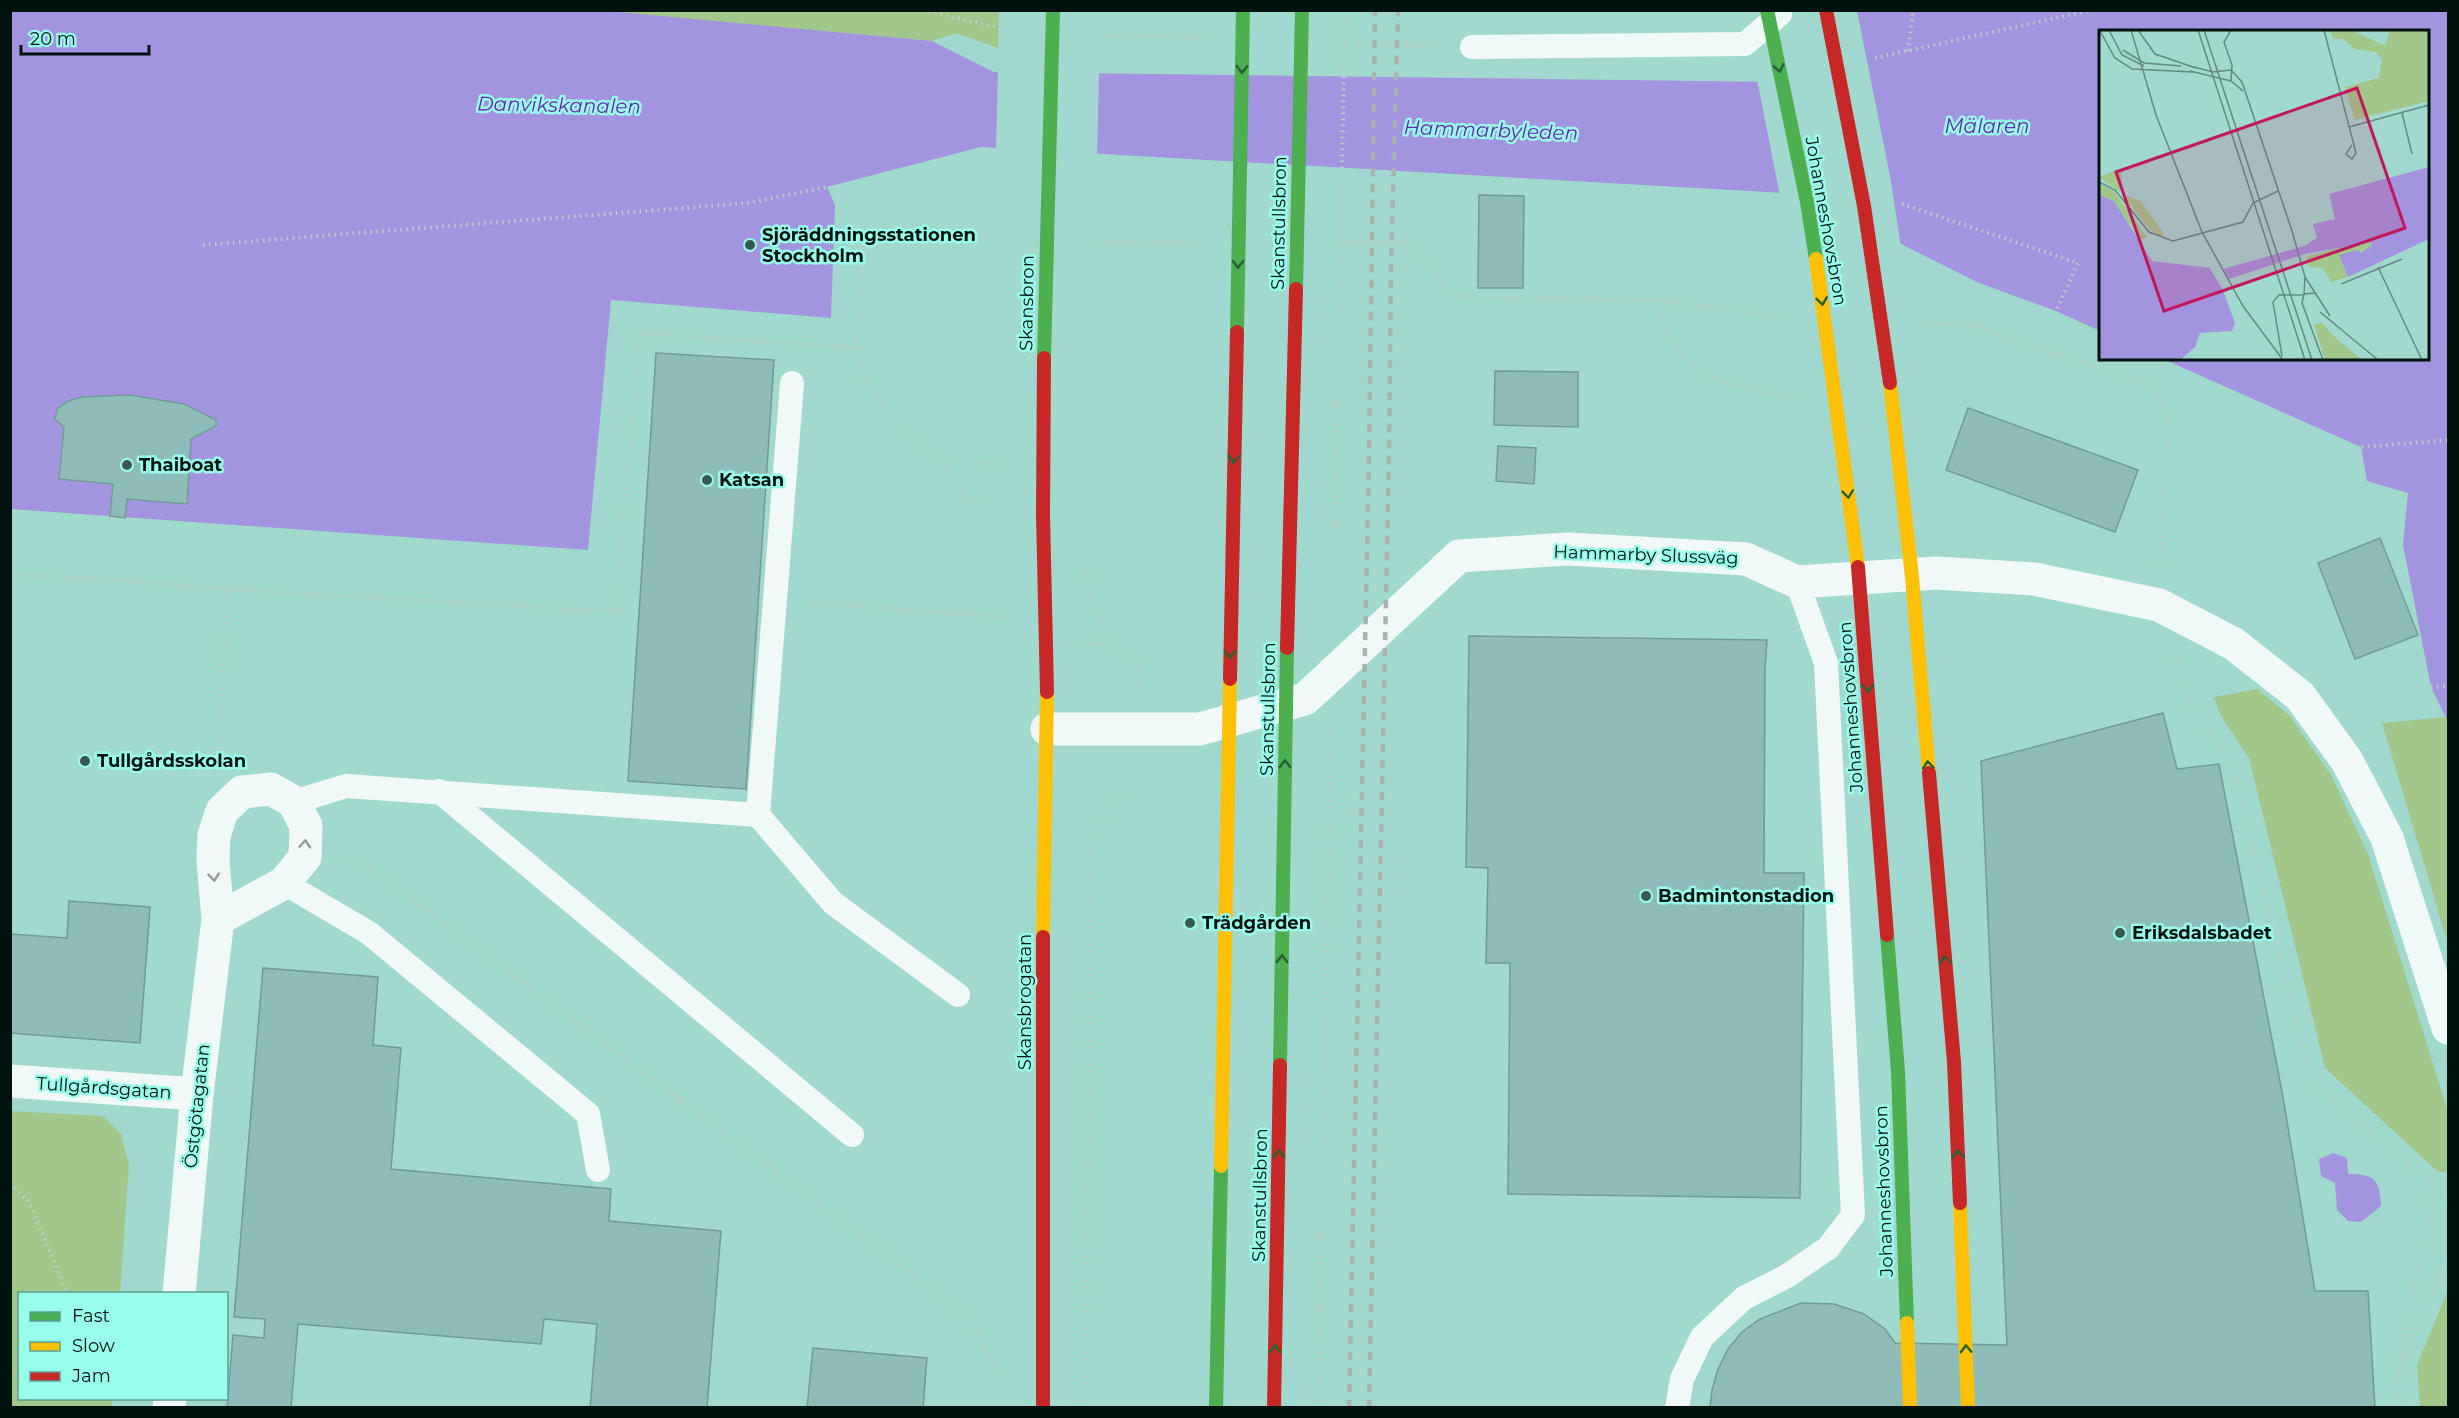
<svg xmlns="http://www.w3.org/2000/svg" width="2459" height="1418" font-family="Montserrat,sans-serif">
  <rect width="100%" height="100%" fill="#a2d9cf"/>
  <g fill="#a1c78b">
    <path d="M596,11H999L998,48L956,33L932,41Z"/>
    <path d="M2257,689L2289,715L2331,775L2368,854L2448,1112V1173L2437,1171L2325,1068L2249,758L2221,716L2214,697Z"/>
    <path d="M2447,717L2448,722V944L2382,723Z"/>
    <path d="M10,1111L103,1116L121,1134L129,1165L120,1293L20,1294V1398L112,1399V1407H11Z"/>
    <path d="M2448,1290V1407H2420L2417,1365Z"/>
  </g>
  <g fill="#a394df">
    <path d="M596,10L932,41L994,72L1860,83L1850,11H2448V722L2431,687L2403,545L2408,493L2367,481L2361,447L2163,359L2428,358V32H2100V331L2056,311L1979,283L1897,242L1887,199L981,147L827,187L835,205L831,318L611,300L588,550L11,509L10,11Z"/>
    <path d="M2333,1153L2347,1158L2348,1174C2375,1174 2380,1180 2381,1206L2361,1222L2348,1221L2337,1210L2335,1183L2321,1176L2319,1159Z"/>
  </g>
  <g fill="#a2d9cf">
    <path d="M1847,10L1857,11L1890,176L1901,247L1894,242L1885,201L1780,196L1757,79L1857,80Z"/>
    <path d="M998,69L1099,70L1097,157L996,151Z"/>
  </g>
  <g fill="#8ebcb8" stroke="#729b97" stroke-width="1.5">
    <path d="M1479,195L1524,196L1523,288H1478Z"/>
    <path d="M656,353L774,360L746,789L628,781Z"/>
    <path d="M1495,371L1578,372V427L1494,425Z"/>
    <path d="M130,395L184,404L216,420V426L191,439L187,504L127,499L125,518L110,516L113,484L59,479L64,427L55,419L57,409L68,401L82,397Z"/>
    <path d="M1968,408L2138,470L2115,532L1946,470Z"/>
    <path d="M1498,446L1536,448L1534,484L1496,481Z"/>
    <path d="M2380,538L2418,635L2355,659L2318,563Z"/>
    <path d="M1469,636L1767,640L1765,668L1764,873H1804L1800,1198L1508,1194L1510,963H1486L1488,868L1466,867Z"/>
    <path d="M2163,713L2177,769L2219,764L2283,1097L2315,1291H2368L2375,1408H1710L1712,1390L1718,1369L1728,1349L1742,1332L1760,1319L1801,1303L1834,1304L1864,1314L1885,1329L1895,1343L2007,1345L1981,761Z"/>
    <path d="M69,901L150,907L140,1043L10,1033V934L67,938Z"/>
    <path d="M263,968L378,977L373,1045L401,1048L391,1169L611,1189L609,1221L721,1231L707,1408H590L597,1324L544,1319L541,1344L298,1324L291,1408H227L233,1335L264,1338L265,1319L234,1317Z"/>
    <path d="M813,1348L927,1358L923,1408H807Z"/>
  </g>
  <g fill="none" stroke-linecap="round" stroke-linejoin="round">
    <g stroke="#bccdca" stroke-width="4" stroke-dasharray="1.5 4.5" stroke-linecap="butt">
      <path d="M923,10L998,27"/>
      <path d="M1106,35L1204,38"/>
      <path d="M1344,43L1438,46"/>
      <path d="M1908,51L1913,10"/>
      <path d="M1875,58L2092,10"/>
      <path d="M1902,204L2078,263L2056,311"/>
      <path d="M1098,242H1199"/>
      <path d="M1339,242H1408L1454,296L1655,300L1675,349L1708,377L1797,400"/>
      <path d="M203,245L748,203L827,187"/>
      <path d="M1655,300L1785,317"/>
      <path d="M1921,323L1970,325L2150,385L2168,412L2161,565"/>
      <path d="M857,348L867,387L914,437L951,469L966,499L982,497L981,463L1002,465"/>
      <path d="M2362,447L2448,440"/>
      <path d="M1087,569L1089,587L1106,643L1138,665V692"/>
      <path d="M10,575L107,579L227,589L583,610L615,609L641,333L857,348L865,231L992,236"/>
      <path d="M808,603L1004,617"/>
      <path d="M1333,618L1345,10"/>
      <path d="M1084,644L1106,643"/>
      <path d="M2175,657L2192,711L2234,763L2310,1080L2429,1181L2433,1196L2398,1371"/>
      <path d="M2431,687L2448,686"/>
      <path d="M225,760L219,748L227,589"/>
      <path d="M342,857L373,870L941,1294L970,1321L1004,1380"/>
      <path d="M10,1184L28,1200L68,1294"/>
      <path d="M2402,1363L2448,1258"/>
      <path d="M2399,1369V1408"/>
      <path d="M1086,1408L1090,917L1093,844L1113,801L1138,776V769"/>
      <path d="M1318,1408L1331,727"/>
    </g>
    <g stroke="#f1f9f8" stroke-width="24">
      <path d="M1472,47L1745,44L1780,14"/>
      <path d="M439,791L852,1135"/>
      <path d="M294,802L346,786L758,815L792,383"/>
      <path d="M758,815L833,903L958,995"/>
      <path d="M284,883L369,933L588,1114L598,1170"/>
      <path d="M1677,1408L1682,1379L1702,1337L1744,1298L1787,1276L1828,1248L1853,1215L1826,663L1797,582"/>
    </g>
    <g stroke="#f1f9f8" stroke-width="33">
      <path d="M1047,729H1200L1305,699L1459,556L1568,549L1746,559L1797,582L1936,573L2034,579L2159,605L2234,644L2300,696L2347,761L2387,838L2448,1028"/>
      <path d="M10,1081L197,1094"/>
      <path d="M179,1294L197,1094L218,919L213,861L214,835L222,811L242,792L271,789L294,802L306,826L305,857L284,883L218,919"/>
      <path d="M169,1408L170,1398"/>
    </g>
    <g stroke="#4caf50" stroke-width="14">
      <path d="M1767,10L1807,202L1816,259"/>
      <path d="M1296,289L1302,10"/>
      <path d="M1237,332L1243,10"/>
      <path d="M1044,358L1053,10"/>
      <path d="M1887,935L1898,1071L1907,1323"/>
      <path d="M1280,1065L1287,648"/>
      <path d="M1216,1408L1221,1166"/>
    </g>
    <g stroke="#ffc107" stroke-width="14">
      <path d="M1816,259L1858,567"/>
      <path d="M1890,383L1912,577L1929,773"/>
      <path d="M1043,937L1047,692"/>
      <path d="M1221,1166L1230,679"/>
      <path d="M1960,1203L1968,1408"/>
      <path d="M1907,1323L1910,1408"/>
    </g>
    <g stroke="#c62828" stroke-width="14">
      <path d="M1826,10L1864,206L1890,383"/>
      <path d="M1044,358L1043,515L1047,692"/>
      <path d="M1858,567L1887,935"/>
      <path d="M1287,648L1296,289"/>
      <path d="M1230,679L1237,332"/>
      <path d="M1929,773L1954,1062L1960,1203"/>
      <path d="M1043,937V1408"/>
      <path d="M1274,1408L1280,1065"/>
    </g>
    <g stroke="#a7b3b1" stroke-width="4.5" stroke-dasharray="8 8" stroke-linecap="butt">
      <path d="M1349,1408L1369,458L1375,10"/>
      <path d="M1369,1408L1389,455L1391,266L1398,10"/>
    </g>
  </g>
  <defs><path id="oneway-chevron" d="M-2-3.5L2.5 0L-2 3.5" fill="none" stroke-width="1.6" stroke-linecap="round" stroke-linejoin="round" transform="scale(1.5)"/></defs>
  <g stroke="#266130">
    <use href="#oneway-chevron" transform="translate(1779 68) rotate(78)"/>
    <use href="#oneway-chevron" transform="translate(1242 69) rotate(91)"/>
    <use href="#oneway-chevron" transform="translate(1238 264) rotate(91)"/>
    <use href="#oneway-chevron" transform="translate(1822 301) rotate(82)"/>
    <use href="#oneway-chevron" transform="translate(1234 459) rotate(91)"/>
    <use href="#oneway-chevron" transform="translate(1848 494) rotate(83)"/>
    <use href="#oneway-chevron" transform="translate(1230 654) rotate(91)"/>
    <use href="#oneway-chevron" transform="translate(1868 688) rotate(86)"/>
    <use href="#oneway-chevron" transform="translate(1285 764) rotate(-89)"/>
    <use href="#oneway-chevron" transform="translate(1928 765) rotate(-95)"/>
    <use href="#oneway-chevron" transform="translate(1282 959) rotate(-89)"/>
    <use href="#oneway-chevron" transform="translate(1945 960) rotate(-95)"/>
    <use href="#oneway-chevron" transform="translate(1279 1154) rotate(-89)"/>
    <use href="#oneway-chevron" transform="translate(1958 1154) rotate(-92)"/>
    <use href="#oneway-chevron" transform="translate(1275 1349) rotate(-89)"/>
    <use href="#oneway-chevron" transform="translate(1966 1349) rotate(-92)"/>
  </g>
  <g stroke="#919d9b">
    <use href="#oneway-chevron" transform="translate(305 844) rotate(-87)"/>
    <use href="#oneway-chevron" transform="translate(214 877) rotate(84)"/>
  </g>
  <g fill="#395852" stroke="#98fdea" stroke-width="2">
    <circle cx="750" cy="245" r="6"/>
    <circle cx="127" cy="465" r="6"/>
    <circle cx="707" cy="480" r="6"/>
    <circle cx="85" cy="761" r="6"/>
    <circle cx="1646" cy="896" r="6"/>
    <circle cx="1190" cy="923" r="6"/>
    <circle cx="2120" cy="933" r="6"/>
  </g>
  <g text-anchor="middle" stroke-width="5" stroke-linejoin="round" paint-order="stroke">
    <g font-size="18" fill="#00130f" stroke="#98fdea">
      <text transform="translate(1826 221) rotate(80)" y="6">Johanneshovsbron</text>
      <text transform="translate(1279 223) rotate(-89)" y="6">Skanstullsbron</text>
      <text transform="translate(1027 303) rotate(-89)" y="6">Skansbron</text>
      <text transform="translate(1646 555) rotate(2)" y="6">Hammarby Slussväg</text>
      <text transform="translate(1851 707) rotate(-94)" y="6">Johanneshovsbron</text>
      <text transform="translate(1268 709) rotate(-89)" y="6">Skanstullsbron</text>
      <text transform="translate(1025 1002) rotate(-90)" y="6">Skansbrogatan</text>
      <text transform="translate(104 1088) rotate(4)" y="6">Tullgårdsgatan</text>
      <text transform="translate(197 1106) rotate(-84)" y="6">Östgötagatan</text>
      <text transform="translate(1884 1191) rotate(-92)" y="6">Johanneshovsbron</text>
      <text transform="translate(1260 1195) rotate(-89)" y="6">Skanstullsbron</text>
    </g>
    <g font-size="18" font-weight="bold" fill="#00130f" stroke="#98fdea" text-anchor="start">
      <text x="762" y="241">Sjöräddningsstationen<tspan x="762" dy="21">Stockholm</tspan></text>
      <text x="139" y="471">Thaiboat</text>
      <text x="719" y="486">Katsan</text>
      <text x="97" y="767">Tullgårdsskolan</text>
      <text x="1658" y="902">Badmintonstadion</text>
      <text x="1202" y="929">Trädgården</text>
      <text x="2132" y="939">Eriksdalsbadet</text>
    </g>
    <g font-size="20" font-style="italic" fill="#6828ab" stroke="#98fdea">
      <text transform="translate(559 105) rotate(1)" y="7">Danvikskanalen</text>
      <text x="1987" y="133">Mälaren</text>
      <text transform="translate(1491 130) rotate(2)" y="7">Hammarbyleden</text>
    </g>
  </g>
  <g transform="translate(2099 30)">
    <rect width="330" height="330" fill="#a2d9cf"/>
    <path d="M231,0H253L286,16L291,0H330V71L256,90L246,57L280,48L283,30L277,22L256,19L244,9H234ZM20,139L23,145L21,162L0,147ZM0,154L14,160L48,207L41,210L15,171L0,165ZM24,165L42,171L65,204L61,206L51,200ZM268,211L273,212V219L240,226L249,247L232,252L224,238L210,237L206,227ZM222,292L238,309L263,330H226L215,295Z" fill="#a1c78b"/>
    <path d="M330,137V209L249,247L240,225L259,220L262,223L270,217L271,220L273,212L206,224L121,252L136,293L133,301L101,303L96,317L81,330H0V165L15,171L53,231L112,238L114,242L205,216L218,208L214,194L236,189L230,164Z" fill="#a394df"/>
    <path d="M109,235L115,238L123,236L132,252L125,254L135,279Z" fill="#a2d9cf"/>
    <path fill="none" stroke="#618a82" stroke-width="1.5" d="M10,0L23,25L45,36M32,0L57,85L103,202L144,276L184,330M39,0L56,24L97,38M99,0L206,330M105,0L213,330M225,0L257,123L253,129L247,124L253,115M1,1L16,28L33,39L94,42M24,20L45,33L82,36M95,37L114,42L132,40M132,40L143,52L193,201L206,247L205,264M91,41L132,51L144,61M132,51L133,35L125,12L132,0M303,83L313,124M250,97L330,75M0,152L16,160L50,202L74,211L144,192L154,173L179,161M279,237L323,330M206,247L231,286M242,254L303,229M216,263L205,264L203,273L224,330M221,282L279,330M183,326L174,272L180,265H205"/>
    <path fill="#c2185b" fill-opacity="0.15" stroke="#c2185b" stroke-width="3" d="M258,58L306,198L65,281L17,142Z"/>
    <rect width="330" height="330" fill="none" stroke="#00130f" stroke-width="3"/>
  </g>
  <rect width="2459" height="1418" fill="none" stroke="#00130f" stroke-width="24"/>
  <rect x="18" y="1292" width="210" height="108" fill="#98fdea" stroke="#5b9f92" stroke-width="1.5"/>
  <rect x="30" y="1312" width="30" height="9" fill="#4caf50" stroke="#5b9f92" stroke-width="1.5"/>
  <text x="72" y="1322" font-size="18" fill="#00130f">Fast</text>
  <rect x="30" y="1342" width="30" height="9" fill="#ffc107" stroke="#5b9f92" stroke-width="1.5"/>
  <text x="72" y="1352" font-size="18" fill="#00130f">Slow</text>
  <rect x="30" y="1372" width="30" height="9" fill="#c62828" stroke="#5b9f92" stroke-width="1.5"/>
  <text x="72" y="1382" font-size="18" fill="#00130f">Jam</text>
  <path d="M21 45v9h128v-9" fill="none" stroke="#00130f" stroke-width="3"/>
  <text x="30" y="45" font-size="18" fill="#00130f" stroke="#98fdea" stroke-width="4.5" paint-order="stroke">20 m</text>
</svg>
